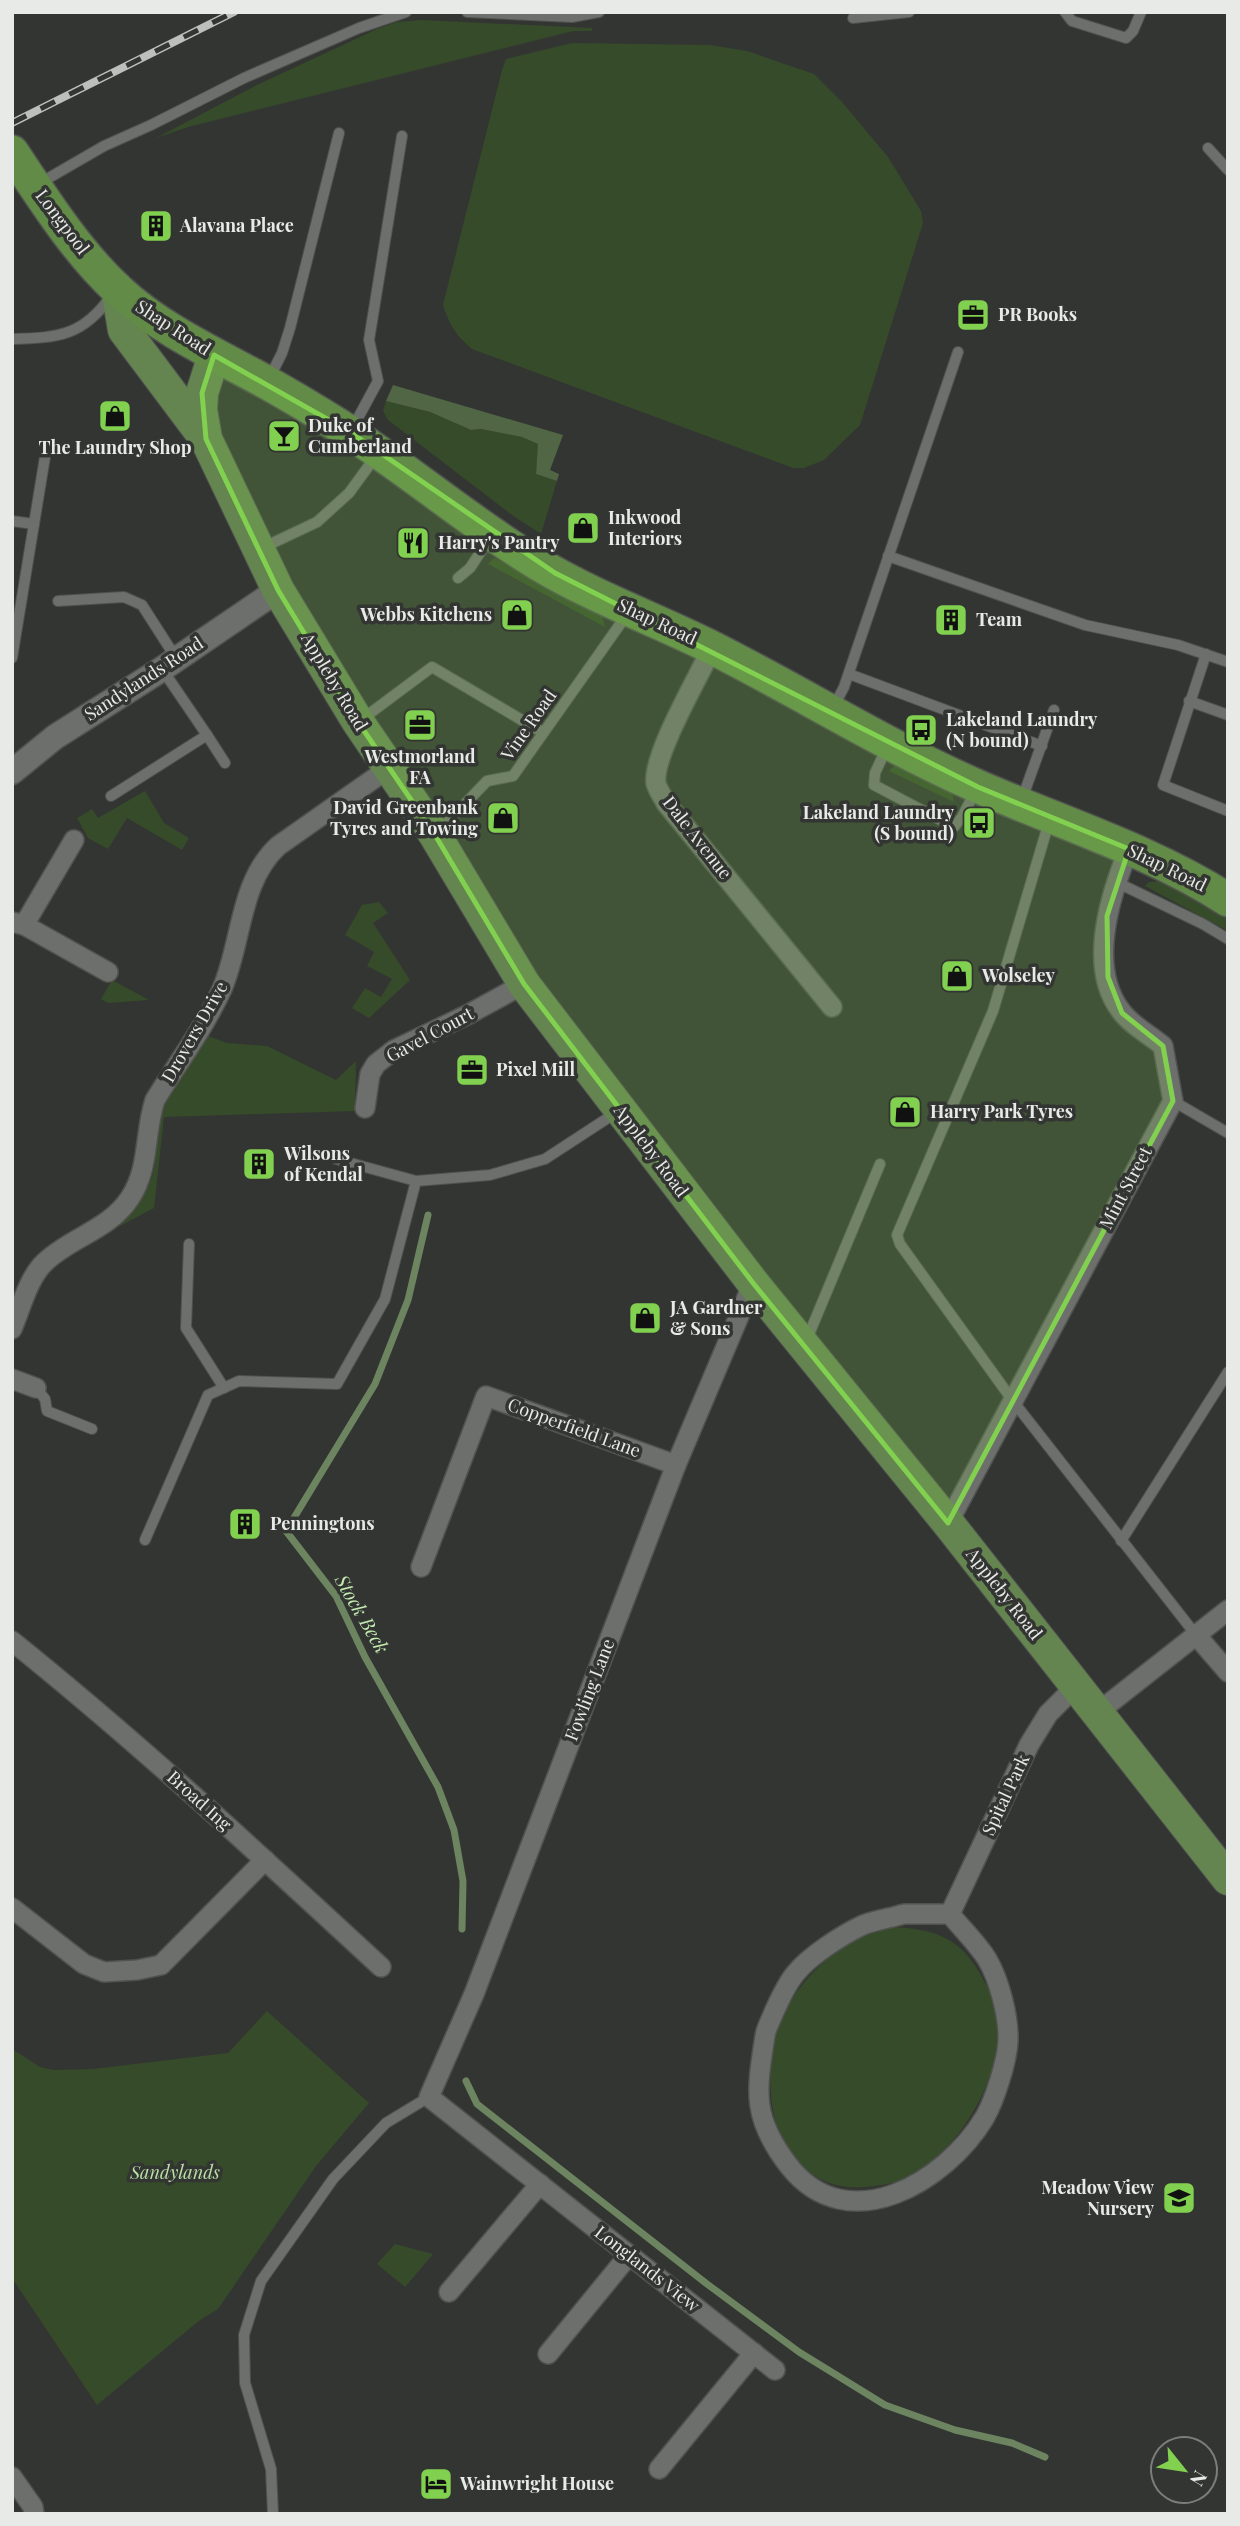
<svg xmlns="http://www.w3.org/2000/svg" width="1240" height="2526" font-family="'Playfair Display',serif">
  <rect width="100%" height="100%" fill="#333532"/>
  <g fill="#364b2a">
    <path d="M421,20L592,28V31H573L188,127L156,138L257,85L377,29L397,22Z"/>
    <path d="M572,43L710,45L747,51L814,74L842,102L888,157L921,211L923,223L860,425L824,460L804,468H793L472,349C456,336 449,324 443,305L502,70L506,59Z"/>
    <path d="M386,401L430,412L471,430L481,429L522,437L539,444L536,474L557,481L541,534L512,515L388,420L383,411Z"/>
    <path d="M494,558L602,615L605,627L488,564Z"/>
    <path d="M894,766H900L952,792L954,802L889,771Z"/>
    <path d="M145,791L164,823L189,838L182,850L127,818L108,849L88,838L77,818L92,809L98,818Z"/>
    <path d="M1162,881L1228,919V931L1145,886L1149,882Z"/>
    <path d="M379,902L388,913L373,923L410,980L369,1018L352,1008L365,988L381,997L392,979L367,966L374,952L345,935L362,905Z"/>
    <path d="M112,980L149,1000L108,1003L101,999Z"/>
    <path d="M208,1036L227,1043L267,1046L336,1080L356,1061L355,1111L164,1117L154,1208L118,1227C135,1209 152,1189 155,1163C157,1147 156,1130 161,1115C169,1091 194,1060 208,1036Z"/>
    <path d="M888,1927C933,1928 962,1937 983,1979C988,1988 995,1998 997,2007C1008,2067 965,2144 914,2174C900,2183 880,2186 864,2187C840,2189 818,2182 801,2165C781,2146 773,2121 771,2094C763,2015 814,1950 888,1927Z"/>
    <path d="M267,2011L369,2103L316,2166L218,2309L200,2320L97,2405L12,2278V2049L40,2067L54,2070L93,2069L228,2053Z"/>
    <path d="M395,2244L433,2254L405,2287L377,2264Z"/>
  </g>
  <path fill="#506644" d="M393,385L563,435L550,470L559,474L557,481L536,474L538,444L522,437L481,429L471,430L430,412L386,401Z"/>
  <g fill="none" stroke-linecap="round" stroke-linejoin="round">
    <g stroke="#6c8460" stroke-width="7">
      <path d="M428,1215L408,1300L375,1384L286,1531L336,1596L365,1657L438,1787L454,1830L463,1881L462,1929"/>
      <path d="M466,2081L477,2104L707,2284L799,2352L885,2405L955,2430L1012,2443L1045,2457"/>
    </g>
    <defs>
      <g id="service">
        <path d="M467,12L572,17L599,12"/>
        <path d="M1065,12L1072,21L1126,38L1133,31L1141,12"/>
        <path d="M853,18L909,12"/>
        <path d="M1208,148L1228,170"/>
        <path d="M40,183L104,146L151,125L244,78L359,28L406,12"/>
        <path d="M12,339C59,338 84,335 111,296"/>
        <path d="M269,379L282,353L290,328L339,133"/>
        <path d="M352,429L378,381L369,340L402,136"/>
        <path d="M12,521L34,524"/>
        <path d="M262,548L317,522L349,493L376,456"/>
        <path d="M888,556L1085,625L1178,645L1228,662"/>
        <path d="M458,578L470,568L489,539"/>
        <path d="M58,601L124,597L142,605L176,658"/>
        <path d="M1206,654L1163,785L1228,811"/>
        <path d="M12,658L45,457"/>
        <path d="M849,674L1042,746"/>
        <path d="M1189,701L1228,715"/>
        <path d="M833,708L844,687L958,352"/>
        <path d="M361,720L432,667L542,732"/>
        <path d="M207,735L225,763"/>
        <path d="M887,747L875,773L874,785L954,827L962,817L976,790"/>
        <path d="M111,796L207,735L162,669"/>
        <path d="M1022,799L1054,710"/>
        <path d="M1049,822L993,1011L897,1235L900,1244L1013,1401L1196,1635"/>
        <path d="M438,832L487,781L513,776L628,613"/>
        <path d="M1116,882L1203,924L1228,939"/>
        <path d="M1173,1101L1228,1133"/>
        <path d="M336,1159L416,1181L490,1175L545,1159L617,1112"/>
        <path d="M189,1244L186,1328L224,1388"/>
        <path d="M807,1339L880,1164"/>
        <path d="M36,1388L45,1399L47,1411L92,1429"/>
        <path d="M145,1540L208,1395L239,1381L337,1384L385,1299L416,1181"/>
        <path d="M1121,1541L1228,1372"/>
        <path d="M273,2514L271,2469L245,2383L244,2335L261,2281L333,2179L386,2123L429,2097"/>
      </g>
      <g id="minor">
        <path d="M712,648C699,676 652,756 656,783C657,789 663,797 666,803L832,1007"/>
        <path d="M12,922L24,925L108,972"/>
        <path d="M24,925L74,840"/>
        <path d="M365,1108L370,1074L376,1064L394,1050L469,1014L524,984"/>
        <path d="M753,1283L676,1465L474,1994L429,2097L775,2370"/>
        <path d="M12,1329C21,1308 28,1278 45,1262C71,1237 109,1230 130,1198C150,1168 144,1133 155,1100C177,1064 204,1028 222,989C242,943 239,882 278,846L389,768"/>
        <path d="M12,1379L36,1388"/>
        <path d="M948,1523L1173,1101L1163,1046C1150,1035 1131,1025 1121,1011C1087,967 1110,895 1129,849"/>
        <path d="M421,1567L486,1396L676,1465"/>
        <path d="M1196,1635L1228,1672"/>
        <path d="M12,1641C140,1744 261,1856 381,1967"/>
        <path d="M1097,1713L1228,1610"/>
        <path d="M12,1908L84,1964L104,1972L137,1970L161,1965L265,1860"/>
        <path d="M904,1914H950C962,1929 977,1943 987,1959C999,1979 1009,2017 1008,2041C1007,2061 995,2099 985,2117C946,2182 848,2241 789,2166C752,2118 756,2093 765,2036C766,2028 771,2020 774,2012C780,1999 786,1985 795,1974C809,1956 842,1935 863,1925C876,1920 891,1918 904,1914Z"/>
        <path d="M950,1914L1029,1745L1048,1714L1076,1686"/>
        <path d="M449,2292L540,2184"/>
        <path d="M548,2354L629,2255"/>
        <path d="M659,2469L754,2353"/>
        <path d="M12,2477L33,2507L34,2514"/>
      </g>
      <path id="tertiary" d="M12,772L55,737L162,669L278,590"/>
      <g id="primary">
        <path d="M117,288L124,330L205,438"/>
        <path d="M214,355L202,393L201,410L206,439L278,590L358,722L435,835L524,984L753,1283L948,1523L1228,1879"/>
      </g>
      <path id="trunk" d="M12,152C44,200 76,251 118,290C161,330 215,354 266,382C291,396 316,411 340,426C408,469 469,522 537,563C593,597 655,619 713,648C802,693 886,746 977,786C1061,823 1150,850 1228,900"/>
    </defs>
    <use href="#service" stroke="#50524f" stroke-width="12"/>
    <use href="#minor" stroke="#50524f" stroke-width="22"/>
    <use href="#tertiary" stroke="#50524f" stroke-width="27"/>
    <use href="#primary" stroke="#50524f" stroke-width="34"/>
    <use href="#trunk" stroke="#50524f" stroke-width="36"/>
    <use href="#service" stroke="#6d6f6c" stroke-width="10"/>
    <use href="#minor" stroke="#6d6f6c" stroke-width="19"/>
    <use href="#tertiary" stroke="#6d6f6c" stroke-width="24"/>
    <use href="#primary" stroke="#648450" stroke-width="32"/>
    <use href="#trunk" stroke="#618b47" stroke-width="33"/>
    <defs>
      <path id="rail" d="M12,123L234,12"/>
    </defs>
    <use href="#rail" stroke="#bdbfbc" stroke-width="8"/>
    <use href="#rail" stroke="#333532" stroke-width="5" stroke-dasharray="16" stroke-linecap="butt"/>
  </g>
  <path fill="#82d04f" fill-opacity="0.2" stroke="#82d04f" stroke-width="5" stroke-linejoin="round" d="M214,355L350,432L555,573L978,787L1129,849L1107,916L1108,977L1122,1013L1163,1046L1173,1101L948,1523L753,1283L524,984L435,835L358,722L278,590L206,439L202,393Z"/>
  <defs>
    <symbol id="building-square" viewBox="-11 -11 22 22"><rect x="-9" y="-9" width="18" height="18" rx="4" fill="#82d04f" stroke="#333532"/><path d="M-4-6H4V6H1V3H-1V6H-4ZM-2.5-4.3h1.7v1.8h-1.7ZM.8-4.3h1.7v1.8H.8ZM-2.5-1h1.7V.8h-1.7ZM.8-1h1.7V.8H.8Z" fill="#111"/></symbol>
    <symbol id="office-square" viewBox="-11 -11 22 22"><rect x="-9" y="-9" width="18" height="18" rx="4" fill="#82d04f" stroke="#333532"/><path d="M-6-3h4V-5.5h4V-3h4V5H-6ZM-1-4.5V-3h2v-1.5ZM-6 0V1H6V0Z" fill="#111"/></symbol>
    <symbol id="shop-square" viewBox="-11 -11 22 22"><rect x="-9" y="-9" width="18" height="18" rx="4" fill="#82d04f" stroke="#333532"/><path d="M-5-2.5h2.3a2.7 3.5 0 0 1 5.4 0H5L5.5 6h-11ZM-1.5-2.5h3a1.5 2.3 0 0 0-3 0Z" fill="#111"/></symbol>
    <symbol id="bar-square" viewBox="-11 -11 22 22"><rect x="-9" y="-9" width="18" height="18" rx="4" fill="#82d04f" stroke="#333532"/><path d="M-6-5H6L.8 .8V4.5H3.5V6h-7V4.5H-.8V.8Z" fill="#111"/></symbol>
    <symbol id="restaurant-square" viewBox="-11 -11 22 22"><rect x="-9" y="-9" width="18" height="18" rx="4" fill="#82d04f" stroke="#333532"/><path d="M-5-6h1v4h1v-4h1v4h1v-4h1v5L-1.5 .5V6h-2V.5L-5-1ZM5-6V6H3V1.5H1.5Q1.5-4 5-6Z" fill="#111"/></symbol>
    <symbol id="bus-square" viewBox="-11 -11 22 22"><rect x="-9" y="-9" width="18" height="18" rx="4" fill="#82d04f" stroke="#333532"/><path d="M-5-6H5V4H4V6H2V4H-2V6H-4V4H-5ZM-3.5-4V0h7V-4ZM-3.5 1.2v1.5H-2V1.2ZM2 1.2v1.5H3.5V1.2Z" fill="#111"/></symbol>
    <symbol id="school-square" viewBox="-11 -11 22 22"><rect x="-9" y="-9" width="18" height="18" rx="4" fill="#82d04f" stroke="#333532"/><path d="M0-5L7-2L0 1L-7-2ZM-4 1L0 2.5L4 1V4Q0 6-4 4Z" fill="#111"/></symbol>
    <symbol id="hotel-square" viewBox="-11 -11 22 22"><rect x="-9" y="-9" width="18" height="18" rx="4" fill="#82d04f" stroke="#333532"/><path d="M-6-4.5h1.5V1H6V5H4.5V3h-9V5H-6ZM-4 0a1.8 1.8 0 1 1 3.6 0ZM.5 0V-2.5h3Q6-2.5 6 0Z" fill="#111"/></symbol>
  </defs>
  <g fill-rule="evenodd">
    <use href="#building-square" x="137" y="207" width="38" height="38"/>
    <use href="#office-square" x="954" y="296" width="38" height="38"/>
    <use href="#shop-square" x="96" y="397" width="38" height="38"/>
    <use href="#bar-square" x="265" y="417" width="38" height="38"/>
    <use href="#shop-square" x="564" y="509" width="38" height="38"/>
    <use href="#restaurant-square" x="394" y="524" width="38" height="38"/>
    <use href="#shop-square" x="498" y="596" width="38" height="38"/>
    <use href="#building-square" x="932" y="601" width="38" height="38"/>
    <use href="#office-square" x="401" y="706" width="38" height="38"/>
    <use href="#bus-square" x="902" y="711" width="38" height="38"/>
    <use href="#shop-square" x="484" y="799" width="38" height="38"/>
    <use href="#bus-square" x="960" y="804" width="38" height="38"/>
    <use href="#shop-square" x="938" y="957" width="38" height="38"/>
    <use href="#office-square" x="453" y="1051" width="38" height="38"/>
    <use href="#shop-square" x="886" y="1093" width="38" height="38"/>
    <use href="#building-square" x="240" y="1145" width="38" height="38"/>
    <use href="#shop-square" x="626" y="1299" width="38" height="38"/>
    <use href="#building-square" x="226" y="1505" width="38" height="38"/>
    <use href="#school-square" x="1160" y="2179" width="38" height="38"/>
    <use href="#hotel-square" x="417" y="2465" width="38" height="38"/>
  </g>
  <g text-anchor="middle" stroke-width="7" stroke-linejoin="round" paint-order="stroke">
    <g font-size="18" fill="#e8eae7" stroke="#333532">
      <text transform="translate(62 222) rotate(53)" y="6">Longpool</text>
      <text transform="translate(173 328) rotate(33)" y="6">Shap Road</text>
      <text transform="translate(657 622) rotate(25)" y="6">Shap Road</text>
      <text transform="translate(144 679) rotate(-33)" y="6">Sandylands Road</text>
      <text transform="translate(334 682) rotate(59)" y="6">Appleby Road</text>
      <text transform="translate(529 725) rotate(-55)" y="6">Vine Road</text>
      <text transform="translate(697 838) rotate(52)" y="6">Dale Avenue</text>
      <text transform="translate(1167 868) rotate(26)" y="6">Shap Road</text>
      <text transform="translate(195 1032) rotate(-60)" y="6">Drovers Drive</text>
      <text transform="translate(430 1035) rotate(-28)" y="6">Gavel Court</text>
      <text transform="translate(651 1151) rotate(53)" y="6">Appleby Road</text>
      <text transform="translate(1126 1188) rotate(-62)" y="6">Mint Street</text>
      <text transform="translate(574 1428) rotate(20)" y="6">Copperfield Lane</text>
      <text transform="translate(1004 1594) rotate(52)" y="6">Appleby Road</text>
      <text transform="translate(590 1690) rotate(-69)" y="6">Fowling Lane</text>
      <text transform="translate(1006 1795) rotate(-65)" y="6">Spital Park</text>
      <text transform="translate(199 1801) rotate(42)" y="6">Broad Ing</text>
      <text transform="translate(647 2269) rotate(38)" y="6">Longlands View</text>
    </g>
    <g font-size="18" font-weight="bold" fill="#e8eae7" stroke="#333532" text-anchor="start">
      <text x="180" y="232">Alavana Place</text>
      <text x="998" y="321">PR Books</text>
      <text x="308" y="432">Duke of<tspan x="308" dy="21">Cumberland</tspan></text>
      <text x="115" y="454" text-anchor="middle">The Laundry Shop</text>
      <text x="608" y="524">Inkwood<tspan x="608" dy="21">Interiors</tspan></text>
      <text x="438" y="549">Harry's Pantry</text>
      <text x="492" y="621" text-anchor="end">Webbs Kitchens</text>
      <text x="976" y="626">Team</text>
      <text x="946" y="726">Lakeland Laundry<tspan x="946" dy="21">(N bound)</tspan></text>
      <text x="420" y="763" text-anchor="middle">Westmorland<tspan x="420" dy="21">FA</tspan></text>
      <text x="478" y="814" text-anchor="end">David Greenbank<tspan x="478" dy="21">Tyres and Towing</tspan></text>
      <text x="954" y="819" text-anchor="end">Lakeland Laundry<tspan x="954" dy="21">(S bound)</tspan></text>
      <text x="982" y="982">Wolseley</text>
      <text x="496" y="1076">Pixel Mill</text>
      <text x="930" y="1118">Harry Park Tyres</text>
      <text x="284" y="1160">Wilsons<tspan x="284" dy="21">of Kendal</tspan></text>
      <text x="670" y="1314">JA Gardner<tspan x="670" dy="21">&amp; Sons</tspan></text>
      <text x="270" y="1530">Penningtons</text>
      <text x="1154" y="2194" text-anchor="end">Meadow View<tspan x="1154" dy="21">Nursery</tspan></text>
      <text x="460" y="2490">Wainwright House</text>
    </g>
    <g font-size="18" font-style="italic" fill="#b9e0a5" stroke="#333532">
      <text x="175" y="2179">Sandylands</text>
    </g>
    <g font-size="19" font-style="italic" fill="#c3eaaf" stroke="#333532">
      <text transform="translate(362 1614) rotate(60)" y="7">Stock Beck</text>
    </g>
  </g>
  <rect width="1240" height="2526" fill="none" stroke="#e8eae7" stroke-width="28"/>
  <g transform="translate(1184 2470) rotate(120)"><circle r="33" fill="#333532" stroke="#7b7d7a" stroke-width="2"/>
  <path d="M0-5L12 26L0 18L-12 26Z" fill="#82d04f"/>
  <text y="-10" font-size="19" font-weight="bold" text-anchor="middle" fill="#e8eae7">N</text>
  </g>
</svg>
